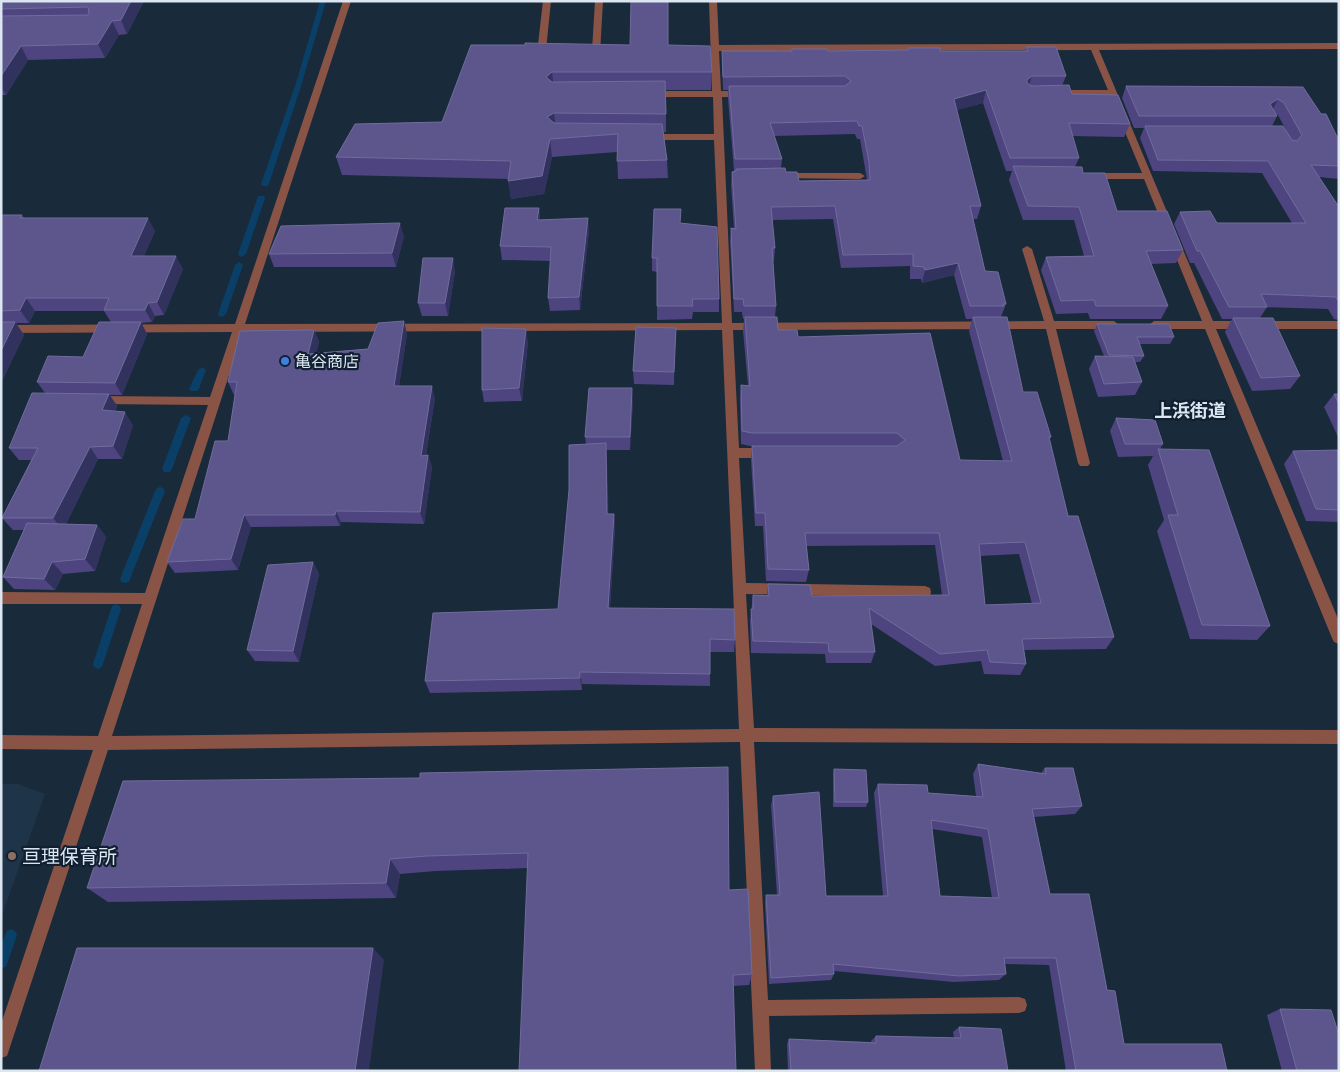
<svg xmlns="http://www.w3.org/2000/svg" width="1340" height="1072" font-family="'Space Grotesk','Noto Sans JP',sans-serif">
  <rect width="100%" height="100%" fill="#192a3a"/>
  <path fill="#1e3448" d="M1,784H18L45,794L1,918Z"/>
  <g fill="none" stroke-linecap="round" stroke-linejoin="round">
    <g fill="#0a4067" fill-rule="evenodd">
      <path d="M320,1H326L302,83L269,184L268,186H262L261,184L296,83Z"/>
      <path d="M258,196H264L265,198L246,254L242,257L239,256L238,254Z"/>
      <path d="M239,262L243,265L226,314L222,317L219,316L218,314L235,265Z"/>
      <path d="M202,367L206,370L199,389L197,391H191L189,389L198,370Z"/>
      <path d="M186,415L191,418L172,469L170,472H164L162,469L181,418Z"/>
      <path d="M160,487L163,488L165,491L130,579L129,582L125,583L121,582L120,579L155,491L157,488Z"/>
      <path d="M116,604L120,606L121,609L103,664L102,667L98,669L94,667L93,664L111,609L112,606Z"/>
      <path d="M11,929L15,931L17,935L6,967L1,968V944L7,931Z"/>
    </g>
    <g fill="#895446" fill-rule="evenodd">
      <path d="M343,1H351L245,324L722,323L714,140H648L643,137L648,134H714L713,97H649L645,94L649,91H712L709,1H717L719,45L1339,43V49L1099,50L1213,321H1339V329H1216L1339,621V644L1334,642L1332,638L1205,329H1154L1149,325L1154,321H1202L1144,179H1089L1084,176L1089,173H1142L1110,96H1056L1052,93L1056,90H1108L1091,50L719,51L721,91H744L748,94L744,97H722L732,323L1044,321L1022,249L1027,246L1032,249L1054,321H1114L1119,325L1114,329H1056L1090,463L1088,466H1080L1078,463L1046,329L733,330L739,448H768L774,453L768,458H739L746,583L925,586L930,588L931,592L930,596L925,598L746,594L754,728L1339,730V744L754,742L768,1000L1019,997L1025,999L1027,1005L1025,1011L1019,1013L769,1016L771,1071H755L740,742L108,750L9,1050L7,1056L1,1058V1024L93,750L1,749V735L98,736L142,604H1V592L145,593L208,405L98,404L92,400L98,396L210,397L232,332L1,333V325L235,324ZM722,330L739,729L112,736L243,332Z"/>
      <path d="M543,1H551L546,50L552,53C549,57 540,57 537,53Z"/>
      <path d="M595,1H603L600,53C597,57 587,57 584,53L592,50Z"/>
      <path d="M783,173H860L865,176L860,179L780,178L778,176Z"/>
    </g>
  </g>
  <g fill="#4d4480" fill-rule="evenodd">
    <path d="M1,1H144L127,34L119,35L105,58L28,60L6,95H1Z"/>
    <path d="M471,45H668L712,72L711,90H666V132H663L667,160L668,178L618,179L617,152L552,157L544,194L511,199L508,179L342,175L336,157L442,122Z"/>
    <path d="M1026,47L1066,76L1062,86L1072,94L1130,124L1124,137L1072,136L1079,158L1075,167L1083,173L1117,211L1183,250L1176,263L1151,264L1168,306L1161,319H1090L1088,313L1056,314L1041,270L1046,257L1084,256L1074,220H1023L1009,180L1012,171H1006L983,103L957,110L981,206L977,219H973L985,271L1006,304L1001,317L1023,392L1051,437L1049,440L1068,516L1114,637L1106,649L1024,650L1026,664L1020,675L984,674L981,661L935,666L871,624L875,652L871,663H826L825,654L751,653L750,621L753,595H767L768,584L812,596L942,595L935,545L806,546L809,570L806,582L766,581L763,526H755L751,460L752,446H893H750L741,444L740,399L741,385H748L743,331L744,319H743L742,312H734L730,241L731,228L734,229L731,185L732,172L734,171L728,99V90H723L722,64V51H792V49L828,51L908,50L909,48L940,51H1025ZM855,134L857,139H860L867,180L799,181L781,168L782,159L774,136ZM833,219L841,268L910,266V279H921L922,283L954,275L966,319H972L969,331L1003,461L960,460L798,337L778,330L775,317L776,306L773,261H774L775,248L772,220ZM1019,554L1032,604L985,605L980,556Z"/>
    <path d="M1126,86L1303,87L1339,141V179L1319,177L1339,207V320L1334,319L1328,309L1266,307H1267L1260,318L1300,376L1290,389L1252,391L1225,332L1232,319H1222L1194,263H1190L1174,224L1180,212L1217,223H1292L1262,173L1153,171L1140,138L1144,128H1134L1122,98ZM1276,114L1278,115L1288,134L1272,126L1277,116Z"/>
    <path d="M539,208L540,220L589,231L580,310L550,311L548,298L551,261L502,260L500,246Z"/>
    <path d="M1,215H22L24,218L155,231L144,256L183,269L164,315L155,316L152,322L141,323L147,334L122,395H110L117,406L115,412L133,425L122,459H98L66,524L97,525L106,537L95,571L63,574L55,590L14,589L3,577L24,530H13L2,518L31,460H19L9,448L45,393L37,382L83,357L111,322L104,311H35L29,323H16L24,335L1,383Z"/>
    <path d="M680,224L719,299V312H693L692,319L657,320V272L652,271V258Z"/>
    <path d="M404,236L396,267H274L269,254Z"/>
    <path d="M455,271L448,316H422L418,303Z"/>
    <path d="M1097,324L1174,337L1170,344H1139L1144,356L1140,362H1135L1142,382L1135,395L1098,397L1089,369L1095,356H1104L1094,331Z"/>
    <path d="M314,330L319,342L316,353L368,349L407,334L399,386L435,398L426,455H428L432,467L424,524L341,522L340,526L251,527L238,570L175,573L167,562L195,519L228,441L235,395H234L228,382Z"/>
    <path d="M675,341L674,385L634,384L633,371Z"/>
    <path d="M528,342L522,401L484,402L482,390Z"/>
    <path d="M1334,394H1339V439L1324,407Z"/>
    <path d="M633,401L630,450H606L608,514H614L615,527L610,608L735,640L734,652H710V686L582,684V690L430,693L425,681L558,609L586,444L585,437Z"/>
    <path d="M1116,418L1163,444L1160,449L1270,626L1257,640L1190,639L1157,531L1164,520L1148,465L1153,456L1118,457L1110,431Z"/>
    <path d="M1293,451H1339V522L1306,521L1284,464Z"/>
    <path d="M313,562L319,574L299,662L255,661L247,650Z"/>
    <path d="M978,764L1041,773L1045,768L1082,806L1075,814L1034,817L1050,894L1107,990L1124,1044L1227,1071H1066L1049,965L1005,964L1006,974L999,980L953,982L834,971V974L831,980L769,984L765,903L766,895H777L771,805L773,796L826,896H883L874,793L878,784L928,793L976,796L973,774ZM932,829L982,837L992,898L940,896Z"/>
    <path d="M834,769L868,802L866,807H833V774Z"/>
    <path d="M420,778L729,890L752,974L749,985L733,986L528,868L436,871L400,874L396,898L108,902L87,888Z"/>
    <path d="M1280,1009L1339,1071H1282L1267,1015Z"/>
    <path d="M959,1027L1008,1071H788L787,1044L789,1039L871,1042V1041L876,1036L954,1038L953,1032Z"/>
  </g>
  <g fill="#32325f">
    <path d="M131,1H144L127,34L121,20Z"/>
    <path d="M112,21L119,35L105,58L98,44Z"/>
    <path d="M21,46L28,60L6,95L1,87V76Z"/>
    <path d="M552,72L554,90L546,77Z"/>
    <path d="M1032,76L1028,89L1027,80Z"/>
    <path d="M986,90L983,103L951,112L954,99Z"/>
    <path d="M1278,99L1272,111L1270,104Z"/>
    <path d="M554,113L556,131L547,117Z"/>
    <path d="M550,139L552,157L544,194L511,199L508,181Z"/>
    <path d="M539,208L540,222L537,220Z"/>
    <path d="M148,218L155,231L138,269L131,256Z"/>
    <path d="M588,218L589,231L580,310L579,297Z"/>
    <path d="M400,223L404,236L396,267L392,253Z"/>
    <path d="M176,256L183,269L164,315L157,302Z"/>
    <path d="M453,258L455,271L448,316L445,303Z"/>
    <path d="M958,263L954,275L922,283L925,270Z"/>
    <path d="M26,298L35,311L29,323L20,310Z"/>
    <path d="M148,303L155,316L152,322L145,310Z"/>
    <path d="M404,321L407,334L397,399L394,386Z"/>
    <path d="M15,322L24,335L1,383V351Z"/>
    <path d="M141,322L147,334L122,395L115,383Z"/>
    <path d="M526,329L528,342L522,401L519,388Z"/>
    <path d="M314,330L319,342L313,366L308,354Z"/>
    <path d="M432,386L435,398L424,468L421,456Z"/>
    <path d="M632,388L633,401L630,450V437Z"/>
    <path d="M109,394L117,406L110,423L102,410Z"/>
    <path d="M125,412L133,425L122,459L113,446Z"/>
    <path d="M606,443L607,457L609,527L607,514Z"/>
    <path d="M90,447L98,459L63,530L53,518Z"/>
    <path d="M428,455L432,467L424,524L420,512Z"/>
    <path d="M336,511L341,522L340,526L335,515Z"/>
    <path d="M614,514L615,527L609,621L608,608Z"/>
    <path d="M244,515L251,527L238,570L231,559Z"/>
    <path d="M97,525L106,537L95,571L85,559Z"/>
    <path d="M52,562L63,574L55,590L44,579Z"/>
    <path d="M313,562L319,574L299,662L293,651Z"/>
    <path d="M580,672L582,684V690L580,678Z"/>
    <path d="M390,859L400,874L396,898L386,883Z"/>
    <path d="M373,948L384,960L369,1071H355Z"/>
  </g>
  <g fill="#5c568d" stroke="#706c9c" fill-rule="evenodd">
    <path d="M1,1H131L121,20L112,21L98,44L21,46L1,76V16L88,15L89,13L88,7L1,9Z"/>
    <path d="M631,1H668V45L710,46L712,72H552L546,77L552,82L665,81L666,114L554,113L547,117L554,123L662,124L667,160L617,161L618,134L550,139L542,176L508,181L511,161L336,157L355,124L442,122L471,45H525V43L630,45Z"/>
    <path d="M1026,47H1056L1066,76H1032L1027,80V83L1032,86L1069,85L1072,94L1118,95L1130,124L1069,123L1079,158H1010L986,90L954,99L981,206H970L985,271L998,272L1006,304H1003L1004,306H970L958,263L925,270L924,267L913,266V254L843,255L835,206L771,207L775,248H772L776,306H744L743,299H734L731,228L736,229L732,172L736,171V169L785,168L786,172H797L799,181L870,180L869,162L862,126H859L857,121L770,123L782,159H735L729,86H845L851,81L845,76L723,77L722,51H792V49H827L828,51L909,50V48H940V51H1028Z"/>
    <path d="M1126,86L1303,87L1321,114H1326L1339,141V166L1311,165L1339,207V302L1336,297L1261,294L1267,307H1229L1200,251H1197L1180,212L1210,211L1217,223H1306L1268,161L1158,160L1145,126H1283L1292,140L1297,141L1302,135L1284,103L1278,99L1270,104L1277,116H1139Z"/>
    <path d="M1013,166L1082,167L1083,173H1105L1117,211H1167L1183,250L1146,251L1168,306H1096L1094,300L1061,301L1046,257L1094,256L1079,207L1028,206Z"/>
    <path d="M505,208H539L537,220L588,218L579,297L548,298L551,247L500,246Z"/>
    <path d="M654,209H681L680,223L717,227L719,299H692L693,306H657V258H652Z"/>
    <path d="M1,215H22L20,218H148L131,256H176L157,302L148,303L145,310H104L109,298H26L20,310L1,311Z"/>
    <path d="M400,223L392,253L269,254L281,226Z"/>
    <path d="M423,258H453L445,303H418Z"/>
    <path d="M745,317H777L778,330H797L798,337L930,333L960,460L1012,461L973,317H1007L1023,392H1037L1051,437H1049L1068,516H1078L1114,637L1022,639L1026,664L990,662L987,650L940,654L869,608L875,652H829L828,643L753,641L751,609H753V595L769,596L768,584L810,585L812,596L949,595L939,533H805L809,570L768,569L765,513H756L752,446H897L905,440L897,433H752L742,431L741,385L750,386ZM1025,542L1041,603L985,605L979,544Z"/>
    <path d="M1233,318H1273L1300,376L1261,378Z"/>
    <path d="M404,321L394,386H432L421,456L428,455L420,512L336,511L335,515H244L231,559L167,562L183,519H195L215,441H228L237,382H228L240,331L314,330L308,354L368,349L378,323Z"/>
    <path d="M1,322H15L1,351Z"/>
    <path d="M99,322H141L115,383L37,382L48,356L83,357Z"/>
    <path d="M1097,324H1169L1174,337H1137L1144,356L1109,355Z"/>
    <path d="M636,327L676,328L674,372L633,371Z"/>
    <path d="M482,328L526,329L519,388L482,390Z"/>
    <path d="M1095,356L1133,357L1142,382L1104,384Z"/>
    <path d="M589,388H632L630,437H585Z"/>
    <path d="M32,393L109,394L102,410L125,412L113,446L90,447L53,518H2L38,448H9Z"/>
    <path d="M1334,394H1339V404Z"/>
    <path d="M1116,418L1155,420L1163,444H1125Z"/>
    <path d="M606,443L607,514H614L608,608L734,609L735,640L710,639V674L580,672V678L425,681L433,613L558,609L569,490V445Z"/>
    <path d="M1158,449L1209,450L1270,626L1202,625L1168,515H1178Z"/>
    <path d="M1338,450L1339,510L1316,509L1293,451Z"/>
    <path d="M27,523L97,525L85,559L52,562L44,579L3,577Z"/>
    <path d="M313,562L293,651L247,650L268,565Z"/>
    <path d="M978,764L1046,774L1045,768H1073L1082,806L1032,809L1050,894H1089L1107,990L1115,991L1124,1044H1221L1227,1071H1076L1056,958H1004L1006,974L959,976L833,964L834,974L771,978L766,895H780L773,796L819,792L826,896H888L878,784L927,785L928,793L983,797ZM931,820L988,829L999,898L940,896Z"/>
    <path d="M728,767L729,890L748,889L752,974L733,975L736,1071H519L528,853L427,856L390,859L386,883L87,888L123,781L420,778V773Z"/>
    <path d="M834,769L866,770L868,802H835Z"/>
    <path d="M77,948H373L355,1071H39Z"/>
    <path d="M1280,1009L1331,1010L1339,1035V1071H1297Z"/>
    <path d="M959,1027L1001,1029L1008,1071H791L789,1039L876,1043V1036L961,1038Z"/>
  </g>
  <circle fill="#3f7fe0" stroke="#102030" stroke-width="2" cx="285" cy="361" r="5"/>
  <circle fill="#8d6e63" stroke="#102030" stroke-width="2" cx="12" cy="856" r="5"/>
  <g text-anchor="middle" stroke-width="4.5" stroke-linejoin="round" paint-order="stroke">
    <g font-size="16" fill="#dbe6f1" stroke="#102030" text-anchor="start">
      <text x="295" y="367">亀谷商店</text>
    </g>
    <g font-size="18" font-weight="bold" fill="#dbe6f1" stroke="#102030">
      <text x="1190" y="417">上浜街道</text>
    </g>
    <g font-size="19" fill="#dbe6f1" stroke="#102030" text-anchor="start">
      <text x="22" y="863">亘理保育所</text>
    </g>
  </g>
  <rect width="1340" height="1072" fill="none" stroke="#dbe6f1" stroke-width="5"/>
</svg>
